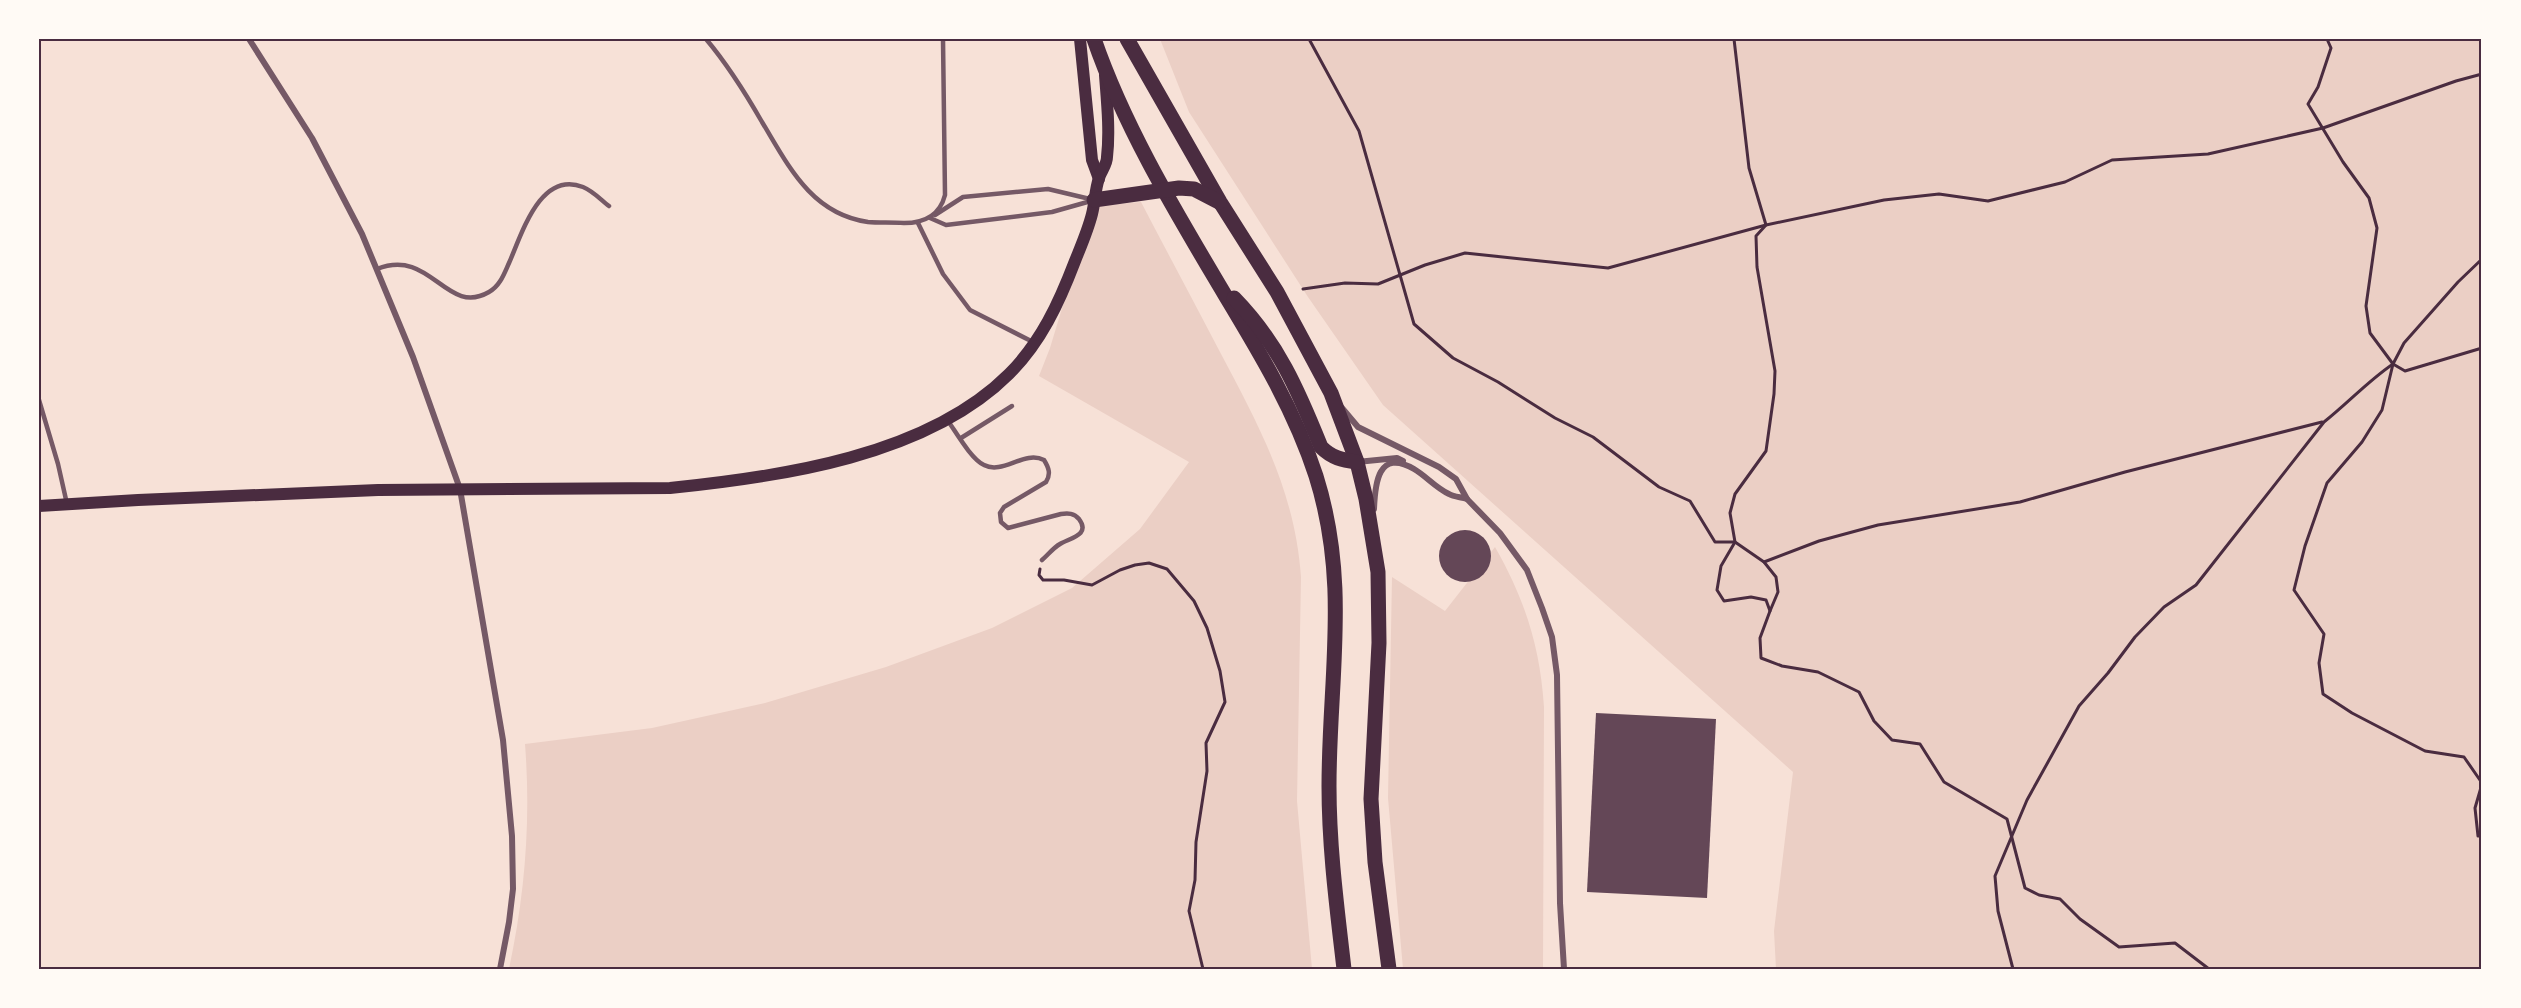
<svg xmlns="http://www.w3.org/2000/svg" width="2521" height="1008" font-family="'Fira Sans',sans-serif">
  <rect width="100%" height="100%" fill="#f7e1d7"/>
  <g fill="#ebcfc5">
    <path d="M1160,39H2482V969H1776L1774,931L1793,772L1383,405L1308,297L1189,112Z"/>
    <path d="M1141,202C1167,252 1194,302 1220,352C1259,426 1295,491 1301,577L1297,801L1312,969H509C525,894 531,821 525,744L652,728L765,703L886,667L992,628L1072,588L1140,529L1189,462L1039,376L1050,348L1093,206Z"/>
    <path d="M1495,547C1525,600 1540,646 1544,707L1543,969H1403L1388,798L1392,577L1445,611Z"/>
  </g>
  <g fill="#644757">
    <circle cx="1465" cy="556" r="26"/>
    <path d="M1596,713L1716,719L1707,898L1587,892Z"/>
  </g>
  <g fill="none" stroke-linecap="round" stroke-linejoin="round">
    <g stroke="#4a2c40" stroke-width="3">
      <path d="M1309,39L1359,131L1414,324L1453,358L1498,382L1555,418L1593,437L1659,487L1690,501L1715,542H1735L1764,562L1776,577L1778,592L1770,611"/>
      <path d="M2482,259L2458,282L2404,343L2393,364L2382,410L2362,442L2327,483L2305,546L2294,590L2324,634L2319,663L2323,694L2352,713L2425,751L2464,757L2482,783"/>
      <path d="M1303,289L1345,283L1378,284L1425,265L1465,253L1608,268L1766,225L1749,168L1734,39"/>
      <path d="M2393,364L2405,371L2482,348"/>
      <path d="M1764,562L1819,541L1878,525L2020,502L2125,472L2322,422"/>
      <path d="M1040,569L1039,575L1043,580H1064L1092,585L1120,570L1135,565L1149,563L1167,569L1194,601L1207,628L1220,671L1225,702L1206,743L1207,771L1196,842L1195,880L1189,911L1203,969"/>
      <path d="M2482,784L2475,808L2478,836H2482"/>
      <path d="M2013,969L1998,911L1995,876L2027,800L2079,706L2108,673L2135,637L2164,607L2196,585L2324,422C2348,403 2368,381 2393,364L2370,333L2366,306L2377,228L2369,198L2343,162L2308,104L2318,87L2331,48L2327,39"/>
      <path d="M2209,969L2175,943L2119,947L2080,919L2060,899L2039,895L2025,888L2007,819L1944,782L1920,744L1892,740L1874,721L1859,692L1818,672L1782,666L1761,658L1760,638L1770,611L1766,600L1751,597L1724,601L1717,590L1721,566L1735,542L1730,513L1735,494L1766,451L1774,394L1775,371L1757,267L1756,236L1766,225L1884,200L1939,194L1988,201L2065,182L2112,160L2208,154L2323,128L2456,81L2482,74"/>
    </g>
    <g stroke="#755966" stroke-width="4.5">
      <path d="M706,39C727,64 746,94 762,122C788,165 811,214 868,222C879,223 892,222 904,223C924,223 940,215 945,195L943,39"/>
      <path d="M935,215L963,197L1048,189L1090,199"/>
      <path d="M930,218L946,225L1052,212L1091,201"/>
      <path d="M918,223L943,274L970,310L1035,343"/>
      <path d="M377,269C431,247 446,317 489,292C500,286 504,274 509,263C522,234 540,170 583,187C593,191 601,200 609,206"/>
      <path d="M39,400L58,464L67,504"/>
      <path d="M948,421C956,432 971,459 984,465C1003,475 1024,450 1044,460C1049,468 1051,474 1046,482L1004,507L1000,513L1001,522L1008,528L1061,514C1068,513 1074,513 1079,519C1091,535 1070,538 1060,544C1053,548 1048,555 1042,560"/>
      <path d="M961,438L1012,406"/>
    </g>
    <g stroke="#755966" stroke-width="6">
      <path d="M249,39L312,138L362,234L413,357L460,489L503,740L512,836L513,889L509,922L500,969"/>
      <path d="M1342,408L1358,427L1439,467L1456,479L1467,499L1500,533L1527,570L1542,608L1552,637L1557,675L1560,903L1564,969"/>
      <path d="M1357,462L1397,458L1403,461"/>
      <path d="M1374,509C1375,484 1378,448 1414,469C1426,476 1436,488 1449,494C1454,497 1461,497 1467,499"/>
    </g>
    <g stroke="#4a2c40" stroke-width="12">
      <path d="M1080,39L1092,160L1099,179"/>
      <path d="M39,506L138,500L378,490L670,488C780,477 927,456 1009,374C1041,342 1059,303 1075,261C1081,246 1088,230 1092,214C1095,202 1095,190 1099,178C1101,171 1107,165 1107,157C1110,131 1107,102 1105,75"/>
    </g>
    <g stroke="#4a2c40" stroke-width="15">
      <path d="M1094,39C1125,129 1177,214 1225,295C1260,353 1295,411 1316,476C1350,584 1329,677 1329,786C1329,848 1337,908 1344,969"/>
      <path d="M1127,39L1220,202L1277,292L1331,393L1357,462L1366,499L1378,572L1379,643L1371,799L1375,862L1389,969"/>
      <path d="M1094,200L1179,188L1194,189L1219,202"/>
      <path d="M1234,298C1278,343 1298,390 1321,447C1332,458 1342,460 1357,462"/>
    </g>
  </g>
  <rect width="2521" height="1008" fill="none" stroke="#fffaf5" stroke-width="81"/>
  <rect x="40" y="40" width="2440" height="928" fill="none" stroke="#4a2c40" stroke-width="2"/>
</svg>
